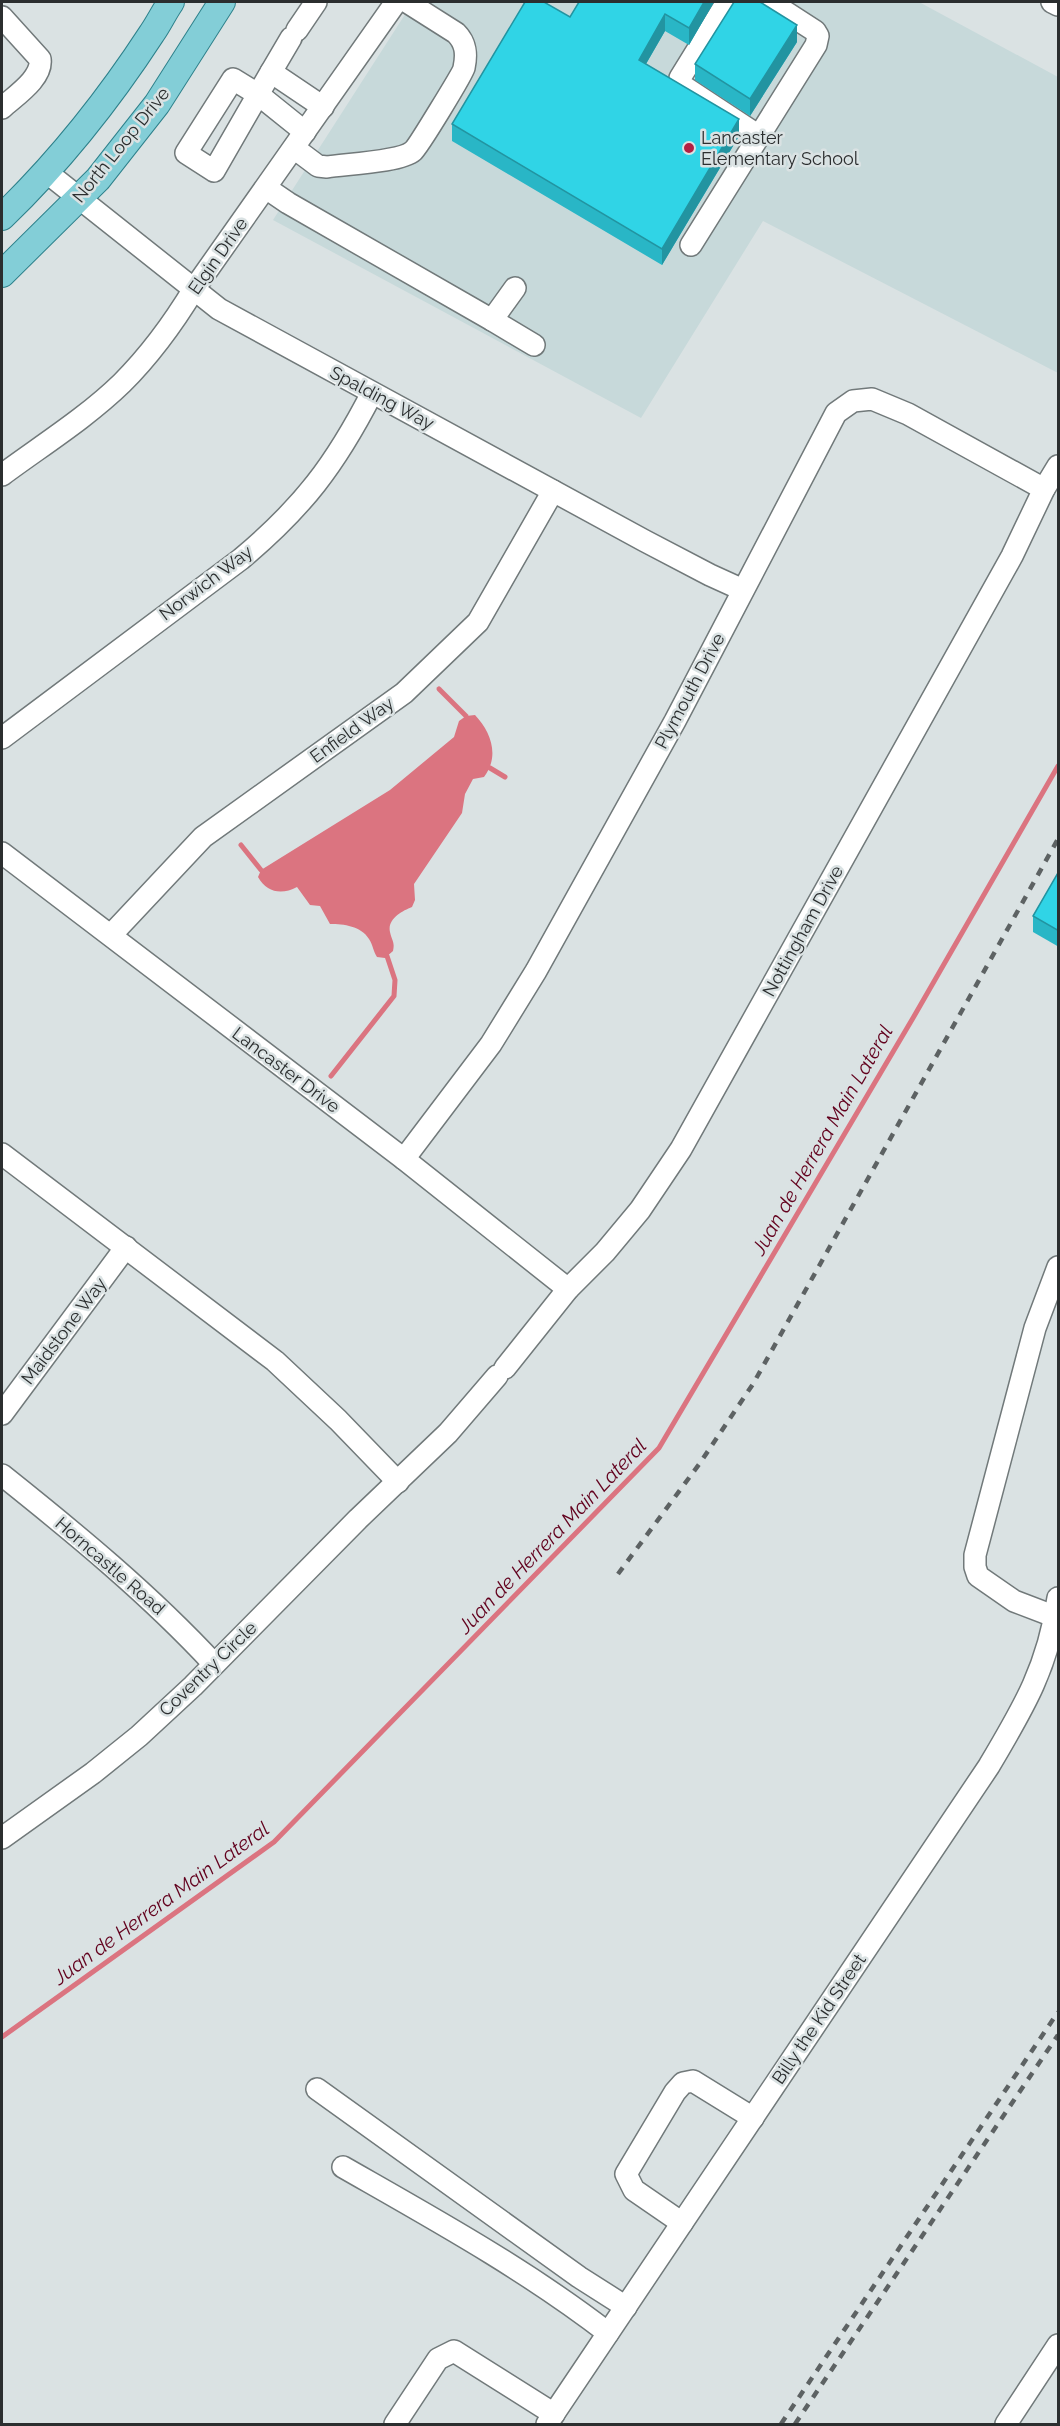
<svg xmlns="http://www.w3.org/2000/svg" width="1060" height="2426" font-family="Raleway,sans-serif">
  <rect width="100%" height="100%" fill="#dae2e3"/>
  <path fill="#c7d9da" d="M413,2H919L1058,77V373L763,221L641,418L273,220Z"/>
  <path fill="#db7480" d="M475,715C491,732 500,756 484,777L473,779L465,794L462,813L414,884L415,900L412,907C402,911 387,919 390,932C392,941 395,942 393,951L385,958L377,957C373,951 373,945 369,939C361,926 344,924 330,924L320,906L310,905L297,887C282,895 267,893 258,877L261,870L390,790L454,737L459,721L466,716Z"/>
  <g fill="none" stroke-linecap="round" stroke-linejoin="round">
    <g stroke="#db7480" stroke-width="5">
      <path d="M439,689L466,716"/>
      <path d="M490,768L505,777"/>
      <path d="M241,845L261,870"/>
      <path d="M331,1076L394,996L395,980L387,956"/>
      <path d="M2,2037L274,1842L659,1448L913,1018L1058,766"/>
    </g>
    <defs>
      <g id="minor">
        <path d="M727,2L680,78V84L759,136"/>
        <path d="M1052,2L1058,5"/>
        <path d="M2,17L40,59C43,78 15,96 2,108"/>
        <path d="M297,30L316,2"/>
        <path d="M291,38L271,72L323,107"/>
        <path d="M271,72L214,171L186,153L233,79L259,95L305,132"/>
        <path d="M294,148L318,166L327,167C345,164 401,162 413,151C418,147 463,73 464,68C467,54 466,43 456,33L407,2"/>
        <path d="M45,171L219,309L645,541L710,575L743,590"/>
        <path d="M266,188L288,203L492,320L515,288"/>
        <path d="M691,245L816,45L818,36L815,31L770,2"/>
        <path d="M492,320L534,345"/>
        <path d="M2,475C41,446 86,418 122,383C149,356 174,322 194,289L396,2"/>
        <path d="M2,738L241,559C303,507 335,465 372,393"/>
        <path d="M2,853L404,1159L568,1289"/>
        <path d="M111,935L203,837L404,693L478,622L553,491"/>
        <path d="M2,1154L275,1361L338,1420L398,1482"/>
        <path d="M404,1159L491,1044L536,971L675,721L836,413L853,401L872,399L908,414L1044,489"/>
        <path d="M505,1368L568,1289L605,1252L640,1210L681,1149L1012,556L1044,489L1058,466"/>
        <path d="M2,1414L126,1247"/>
        <path d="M2,1475C76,1534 149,1594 214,1664"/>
        <path d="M1056,1617L1014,1601L978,1576L975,1567V1555L1035,1328L1058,1267"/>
        <path d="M2,1838L93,1773L139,1736L193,1686L358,1519L448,1433L497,1376"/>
        <path d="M317,2089L579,2277L626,2307"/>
        <path d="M343,2167C434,2219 525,2269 608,2333"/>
        <path d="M682,2223L634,2190L626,2174L675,2092L683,2083L693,2081L753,2118"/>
        <path d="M395,2424L438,2359L454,2351L554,2414"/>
        <path d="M547,2424L989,1766C1024,1707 1048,1667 1058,1598"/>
        <path d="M1006,2424L1058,2345"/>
      </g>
      <g id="major">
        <path d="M2,217C58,163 109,99 152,33C159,23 164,12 171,2"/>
        <path d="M2,274L98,179L157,104L222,2"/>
      </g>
    </defs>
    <use href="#minor" stroke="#71797a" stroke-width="24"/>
    <use href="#major" stroke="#2e818b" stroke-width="28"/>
    <use href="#minor" stroke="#fff" stroke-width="21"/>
    <use href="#major" stroke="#83ced7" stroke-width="26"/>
    <g stroke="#5d6263" stroke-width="4.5" stroke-dasharray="8 8" stroke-linecap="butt">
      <path d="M618,1574L700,1463L753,1384L1058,839"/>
      <path d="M781,2424L1058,2012"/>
      <path d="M795,2424L1058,2035"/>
    </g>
  </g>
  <g fill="#29b6c6">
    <path d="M579,2H714L689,45L665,31L646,64L739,136L662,265L452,141V124L570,17Z"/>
    <path d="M797,42L750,116L695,80V64Z"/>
    <path d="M1059,871V947L1033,932V916Z"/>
  </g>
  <g fill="#2294a1">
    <path d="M704,2H714L689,45V28Z"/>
    <path d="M665,14V31L639,76V60Z"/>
    <path d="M797,25V42L750,116V99Z"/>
    <path d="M739,119V136L662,265V249Z"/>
  </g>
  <g fill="#30d4e6" stroke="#2294a1" stroke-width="1.5">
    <path d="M525,2H544L570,17L579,2H704L689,28L665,14L639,60L739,119L662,249L452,124Z"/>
    <path d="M734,2H760L797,25L750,99L695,64Z"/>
    <path d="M1059,871V931L1033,916Z"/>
  </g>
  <circle fill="#b21f43" stroke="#dae2e3" stroke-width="2" cx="689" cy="148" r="6"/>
  <g text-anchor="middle" stroke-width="5" stroke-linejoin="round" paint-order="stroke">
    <g font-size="18" fill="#2b2e2f" stroke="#dae2e3" text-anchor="start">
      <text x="701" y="144">Lancaster<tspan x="701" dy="21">Elementary School</tspan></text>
    </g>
    <g font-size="18" fill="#2b2e2f" stroke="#dae2e3">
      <text transform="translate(121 145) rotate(-51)" y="6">North Loop Drive</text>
      <text transform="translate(218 256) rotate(-55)" y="6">Elgin Drive</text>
      <text transform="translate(382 398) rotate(28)" y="6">Spalding Way</text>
      <text transform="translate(206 583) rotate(-37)" y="6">Norwich Way</text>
      <text transform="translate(690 691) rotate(-62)" y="6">Plymouth Drive</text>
      <text transform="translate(352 730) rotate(-36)" y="6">Enfield Way</text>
      <text transform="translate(803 931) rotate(-61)" y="6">Nottingham Drive</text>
      <text transform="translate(286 1070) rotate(37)" y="6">Lancaster Drive</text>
      <text transform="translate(64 1331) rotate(-53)" y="6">Maidstone Way</text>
      <text transform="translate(110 1566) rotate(41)" y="6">Horncastle Road</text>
      <text transform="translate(208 1669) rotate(-44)" y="6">Coventry Circle</text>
      <text transform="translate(819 2019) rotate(-56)" y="6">Billy the Kid Street</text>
    </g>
    <g font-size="20" font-style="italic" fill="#62001d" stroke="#dae2e3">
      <text transform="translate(822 1140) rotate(-60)" y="7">Juan de Herrera Main Lateral</text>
      <text transform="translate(552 1536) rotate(-46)" y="7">Juan de Herrera Main Lateral</text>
      <text transform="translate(161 1903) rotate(-36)" y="7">Juan de Herrera Main Lateral</text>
    </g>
  </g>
  <rect width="1060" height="2426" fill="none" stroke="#2b2e2f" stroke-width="6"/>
</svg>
